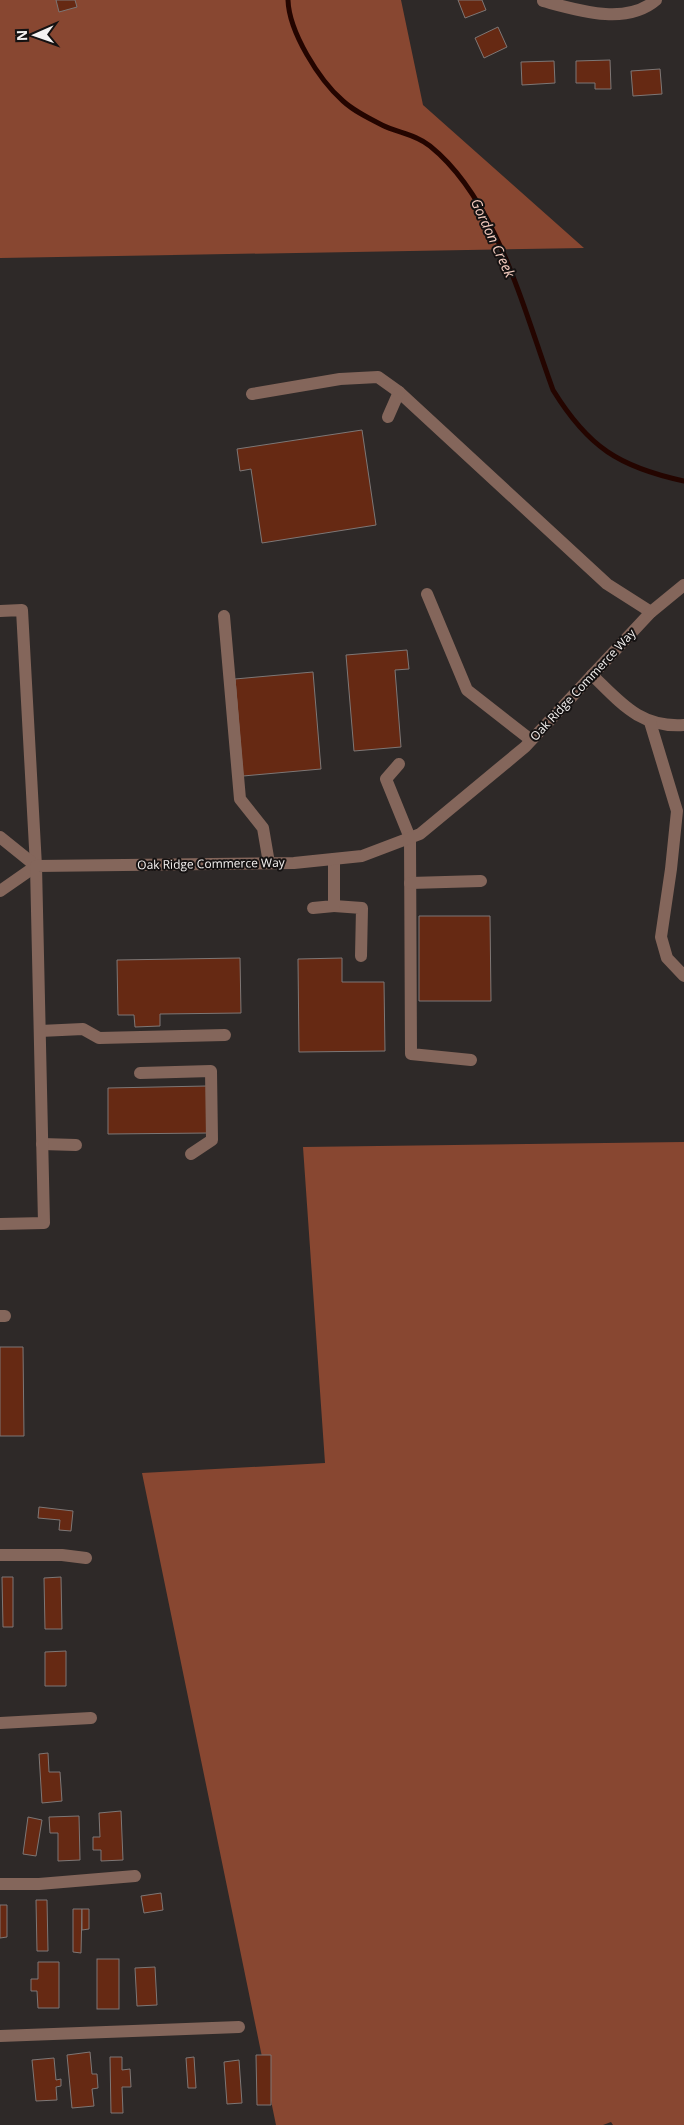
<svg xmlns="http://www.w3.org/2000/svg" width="684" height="2125" font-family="'Open Sans',sans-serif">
  <rect width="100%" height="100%" fill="#2e2928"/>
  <g fill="#884731">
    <path d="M0,0H401L423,105L584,248L0,258Z"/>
    <path d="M684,1142V2125H613L611,2122L603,2125H276L142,1473L325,1463L303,1147Z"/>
  </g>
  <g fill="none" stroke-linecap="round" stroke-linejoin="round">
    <path stroke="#240500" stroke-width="5" d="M288,0C289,32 319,80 343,101C354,111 368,118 382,125C398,133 415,134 430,146C497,200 524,311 553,390C588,447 619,467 684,481"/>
  </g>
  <g fill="#662913" stroke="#7d7776">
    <path d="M56,0H75L77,7L59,12Z"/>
    <path d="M458,0H482L486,10L465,18Z"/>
    <path d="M498,27L507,47L484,58L475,38Z"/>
    <path d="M610,60L611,89H595V83H576V61Z"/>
    <path d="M554,61L555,83L522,85L521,62Z"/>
    <path d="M660,69L662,94L633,96L631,71Z"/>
    <path d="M362,430L376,525L262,543L251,469L240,471L237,449Z"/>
    <path d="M407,650L409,669L395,670L401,747L354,751L346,655Z"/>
    <path d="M313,672L321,769L243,776L235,679Z"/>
    <path d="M419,916H490L491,1001H419Z"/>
    <path d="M240,958L241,1013L160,1014V1026L135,1027L134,1015H118L117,960Z"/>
    <path d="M342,958V982H384L385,1051L299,1052L298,959Z"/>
    <path d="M207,1086L208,1133L108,1134V1088Z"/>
    <path d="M0,1347H23L24,1436H0Z"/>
    <path d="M39,1507L73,1511L71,1531L59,1530L60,1520L38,1518Z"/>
    <path d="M2,1577H13V1627H3Z"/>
    <path d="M61,1577L62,1629H45L44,1578Z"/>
    <path d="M66,1651V1686H45V1652Z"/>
    <path d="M48,1753L49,1772H60L62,1801L42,1803L39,1754Z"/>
    <path d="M121,1811L123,1860L101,1861V1850H93V1837H100L99,1813Z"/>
    <path d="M79,1816L80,1860L58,1861V1833H50L49,1817Z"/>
    <path d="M28,1817L42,1820L36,1856L23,1854Z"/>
    <path d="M161,1893L163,1910L144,1913L141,1896Z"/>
    <path d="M36,1900H47L48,1951H37Z"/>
    <path d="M0,1905H7V1937L0,1938Z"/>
    <path d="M73,1909H82L81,1953L73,1952Z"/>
    <path d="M82,1909H89V1929L82,1930Z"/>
    <rect x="97" y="1959" width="22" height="50"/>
    <path d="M38,1962H59V2008H38L37,1991H31V1979H38Z"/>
    <path d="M155,1967L157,2005L137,2006L135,1968Z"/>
    <path d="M90,2052L92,2074H97L98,2088L92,2089L94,2106L72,2108L67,2055Z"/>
    <path d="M256,2055H271V2105H257Z"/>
    <path d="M110,2057H122V2070L130,2069L131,2087H122L123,2113H111Z"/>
    <path d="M194,2057L196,2088H188L186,2058Z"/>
    <path d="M54,2058L56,2080L61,2079V2086L56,2087L57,2100L36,2101L32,2060Z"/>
    <path d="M239,2060L242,2103L227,2104L224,2062Z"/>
  </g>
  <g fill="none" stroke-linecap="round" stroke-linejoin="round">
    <g stroke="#84665b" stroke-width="12">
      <path d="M543,1C577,10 626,26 656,0"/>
      <path d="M252,394L340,379L378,377L399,392L607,584L651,612"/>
      <path d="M388,417L399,392"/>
      <path d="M427,594L467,690L531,740"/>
      <path d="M0,611L22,610L36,866"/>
      <path d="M224,616L240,799L263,828L269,863"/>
      <path d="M592,675C621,703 640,728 684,725"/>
      <path d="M650,722L677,811L671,869L661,937L667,958L684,976"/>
      <path d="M399,764L386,779L410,838L411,1054L471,1060"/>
      <path d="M0,837L36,866L0,891"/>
      <path d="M410,883L481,881"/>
      <path d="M334,906L362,908L361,956"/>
      <path d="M313,908L334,906V859"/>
      <path d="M40,1031L83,1029L99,1038L225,1035"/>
      <path d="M140,1073L211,1071L212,1140L191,1154"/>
      <path d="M42,1144L76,1145"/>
      <path d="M0,1224L44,1223L36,866L294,863L362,856L420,834L525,747L651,612L684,585"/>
      <path d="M0,1316H5"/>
      <path d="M0,1555H62L86,1558"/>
      <path d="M0,1723L91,1718"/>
      <path d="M0,1884H39L135,1876"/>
      <path d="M0,2036L239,2027"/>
    </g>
  </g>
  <g text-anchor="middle" stroke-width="4" stroke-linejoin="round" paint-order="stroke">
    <g font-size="12" fill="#f5f2f1" stroke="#151212">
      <text transform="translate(583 685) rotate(-47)" y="4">Oak Ridge Commerce Way</text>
      <text transform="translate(211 864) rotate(-1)" y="4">Oak Ridge Commerce Way</text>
    </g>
    <g font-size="14" font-style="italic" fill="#f8cfc2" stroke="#151212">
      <text transform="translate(493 238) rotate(65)" y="5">Gordon Creek</text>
    </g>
  </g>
  <g transform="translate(35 35) rotate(268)" stroke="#151212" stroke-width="4" paint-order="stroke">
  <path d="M0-4L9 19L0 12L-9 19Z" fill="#f5f2f1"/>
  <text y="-8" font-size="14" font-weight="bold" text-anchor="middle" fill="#f5f2f1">N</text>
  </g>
</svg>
